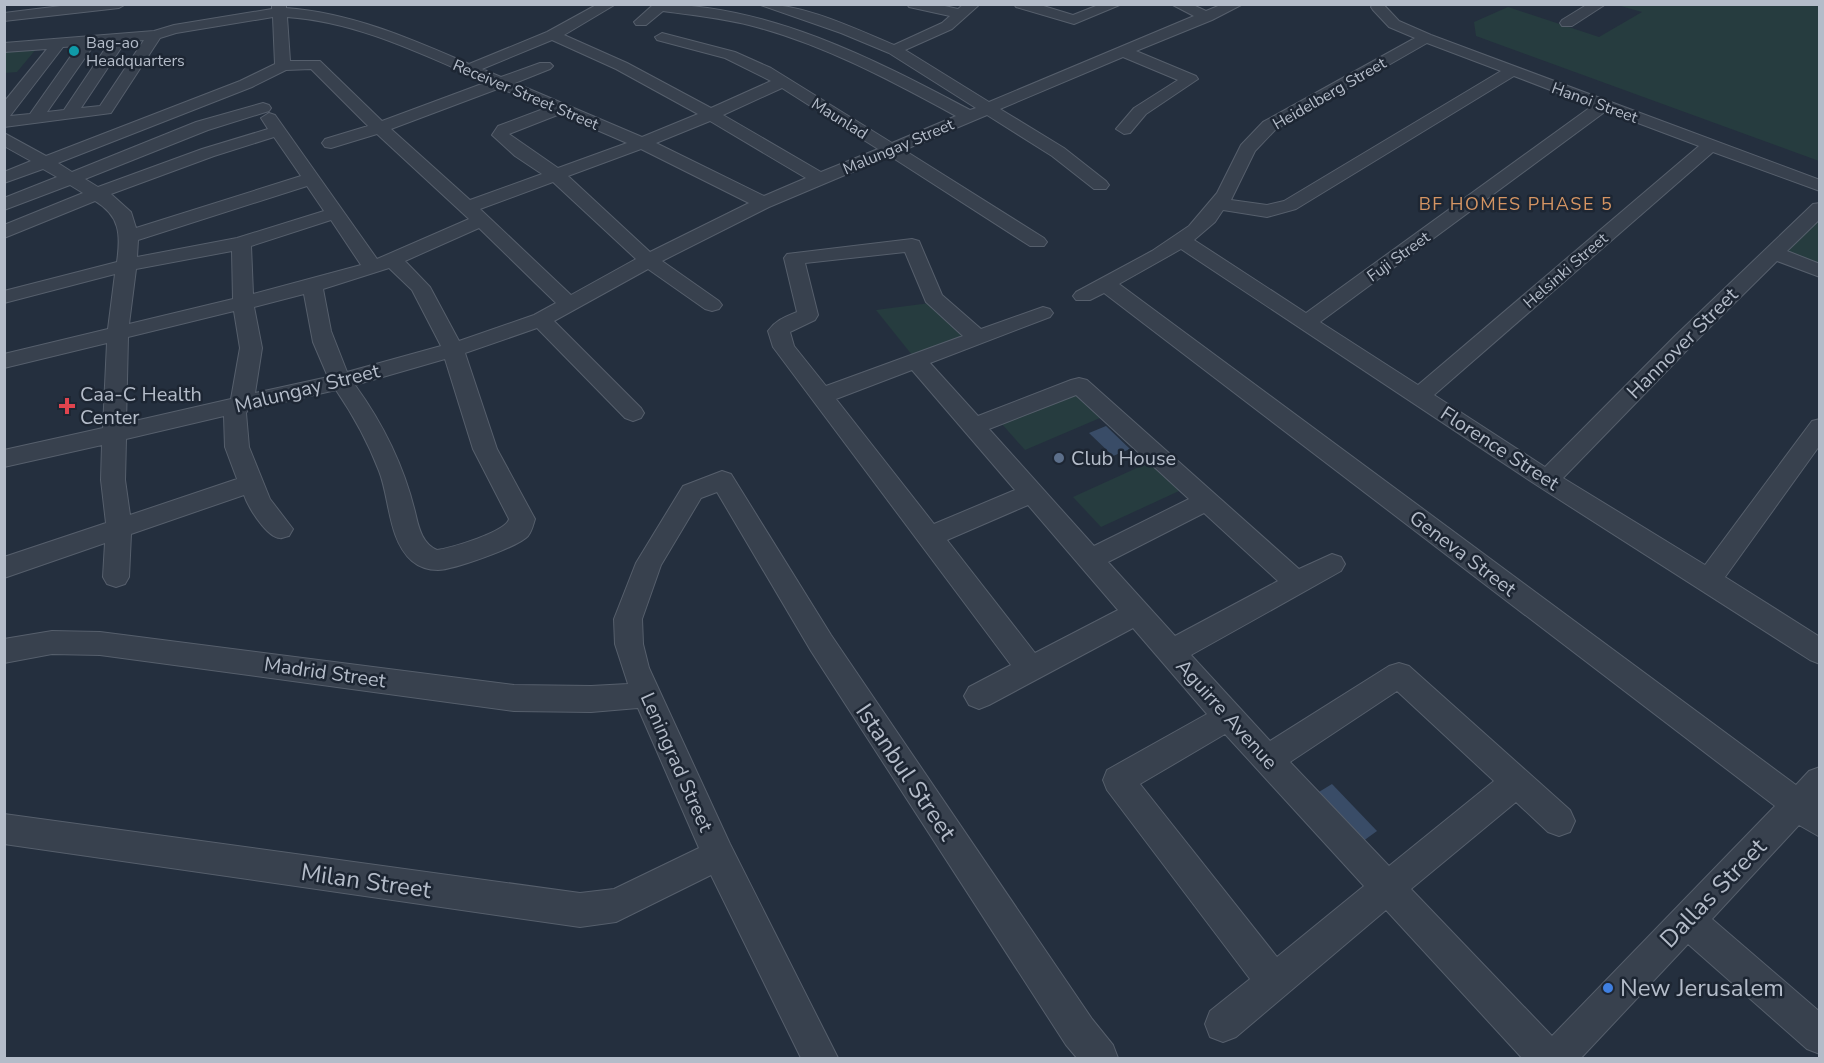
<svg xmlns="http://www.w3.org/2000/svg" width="1824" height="1063" font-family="'Nunito Sans',sans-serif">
  <rect width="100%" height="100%" fill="#242f3e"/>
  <g fill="#263c3f">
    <path d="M1617,5H1819V161L1476,36L1474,22L1508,7L1599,37L1642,12Z"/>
    <path d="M37,48L17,72L5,73V51Z"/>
    <path d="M1819,219V270L1778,253Z"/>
    <path d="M930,303L969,334L912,355L876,310Z"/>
    <path d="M1075,393L1100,418L1025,450L1001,423Z"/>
    <path d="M1150,462L1179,491L1101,527L1073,497Z"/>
  </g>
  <g fill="#394c67">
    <path d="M1106,426L1130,449L1113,456L1089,433Z"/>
    <path d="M1332,784L1377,831L1359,844L1314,795Z"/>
  </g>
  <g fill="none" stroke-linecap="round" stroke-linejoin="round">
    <defs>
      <g id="street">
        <path d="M77,4H126L119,8L4,21V13Z"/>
        <path d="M272,4H286V8C352,13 409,38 469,64L547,32L598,4H616L564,35L627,63L711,108L771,81L725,58L657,40L655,37L662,33L735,52L771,68L892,143L956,116C890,80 823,44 749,25C721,18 692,15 663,11L646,25H636L634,22L654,4C767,4 872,58 970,110L976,108L889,53L841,33L758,4C805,4 851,27 894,45L942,23L950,16L909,7L907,4H936L958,9L964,4H980L952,29L905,50L989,102L1194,16L1171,4H1191L1206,11L1223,4H1243L1212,20L1136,51L1196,76L1198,79L1146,114L1130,133L1124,134L1116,129L1134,108L1178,80L1123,57L1000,109L1064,148L1106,181L1109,185L1106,189H1094L1052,156L987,115L904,150L1044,238L1047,242L1044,246H1030L890,156L769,207L662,261L719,301L722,305L719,309L712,311L705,309L648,269L554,321L641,408L644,413L641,418L633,421L625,418L537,328L465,353L497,449L535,519C533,525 532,531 528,536C518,547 453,570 438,570C429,570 419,567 412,561C388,540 390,499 379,471C368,442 353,415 336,390L248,410L246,413L249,447L270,499L293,529L289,536C288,536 280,539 280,538C267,538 248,507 244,495L131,534L129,577L125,584L116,587L107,584L103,577L105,543L4,578V557L106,523L101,480L102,445L4,467V450L103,428L107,343L4,368V354L108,329L115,274L4,303V291L117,262C121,234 120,216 95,201L4,238V225L83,193L70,185L4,210V198L57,177L43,169L4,183V172L31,161L4,146V133L46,156L240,81L275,64L273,17L176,33L160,38L111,113L4,127V102L47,49L4,52V43L154,31L174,25L272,9ZM287,17C359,22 423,55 487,82L382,121L320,61H290ZM144,40L100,106L81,108L125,42ZM552,40L616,69L698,114L642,137L515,83L550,69L553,66L550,63H540L501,77L482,69ZM109,43L64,110L47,112L94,45ZM78,46L30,114L10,116L63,47ZM311,69L368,126L325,139L322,143L325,147L331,148L377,134L469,219L377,259L275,115L269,113L261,118L268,129L202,149L98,187L85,179L208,130L269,111L271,108L269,105L263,103L196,122L72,172L58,163L252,87L286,70ZM500,88L546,108L498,126L492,135L515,156L542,174L470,200L391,129ZM782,88L878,149L821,172L723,115ZM560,114L627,143L558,168L509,134ZM710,121L806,178L764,196L656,143ZM274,137L301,176L136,228L131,212L111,194L214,156ZM641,149L749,203L650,252L568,176ZM553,182L636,259L571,295L480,209ZM307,186L324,211L237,238L137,257L138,240ZM331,220L361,265L253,294L251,246ZM479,228L556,303L534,315L459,341L430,287L405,261ZM232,251L233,299L129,324L136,269ZM389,268L412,290L441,346L347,372L331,331L323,289ZM304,294L313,342L328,377L255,393L262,348L254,307ZM234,311L240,348L231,399L126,423L128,337ZM445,359L473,449L509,519C506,532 451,548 437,550C423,544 419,529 416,516C405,468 384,425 355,385ZM224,416L225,447L237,479L130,515L125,480L126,439Z"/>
        <path d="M1014,4H1037L1073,15L1101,4H1122L1074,24L1016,7Z"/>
        <path d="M1373,4H1383L1399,21L1431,35L1820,180V191L1713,152L1434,395L1545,467L1676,335L1813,204L1820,203V219L1787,251L1820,264V277L1777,261L1692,345L1563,478L1705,565L1812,421L1820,419V445L1725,577L1820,637V664L1810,660L1538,486L1181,249L1119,284L1796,785L1809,771L1820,767V837L1799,825L1712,919L1820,1012V1054L1807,1049L1688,944L1581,1058H1522L1386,910L1236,1037L1223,1042L1210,1037L1205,1024L1210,1011L1250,979L1107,790L1103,780L1107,770L1207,714L1133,628L989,705L979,709L969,705L964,696L969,687L1011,665L773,347L768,331C776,320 785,317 797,312L784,258L787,254L912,239L919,241L942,295L981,329L1043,307L1050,309L1053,313L1050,317L930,363L978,416L1071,380L1079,378L1087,380L1299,569L1332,554L1341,557L1345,564L1341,571L1191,655L1270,741L1389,666L1399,663L1409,666L1570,810L1575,821L1570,832L1559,836L1548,832L1516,802L1411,889L1552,1036L1775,806L1104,293L1090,300H1076L1073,296L1076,292L1152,251L1189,226L1217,193L1241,145L1263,122L1415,38L1389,27L1373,10L1371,7ZM1427,43L1501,71L1284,201L1267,205L1231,200L1255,151L1275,130ZM1514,76L1592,106L1306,313L1194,240L1215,222L1223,210L1267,217L1296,209ZM1606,111L1699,146L1418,385L1320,322ZM905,252L926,302L963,336L826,386L794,346L790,332L815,320L818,315L805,263ZM912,370L1015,490L934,524L836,399ZM1076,395L1189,499L1094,546L989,429ZM1028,505L1118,610L1035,653L947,540ZM1204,513L1278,581L1175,636L1108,562ZM1397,691L1494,781L1389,866L1290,762ZM1225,734L1364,886L1277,957L1140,784Z"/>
        <path d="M1588,4H1606L1572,26H1562L1560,23L1562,20Z"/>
        <path d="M722,471L731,474L831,635L1092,1019L1113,1045L1118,1058H1077L1066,1045L811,651L717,492L701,498L661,565L642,619L643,644L649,668L730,844L838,1058H801L711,875L616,922L580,927L4,844V814L580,893L614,889L699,848L638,708L591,712L514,711L100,655L52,654L4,663V639L52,631L100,632L514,685L591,686L628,684L615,644L614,619L636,563L683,486Z"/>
      </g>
    </defs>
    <use href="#street" stroke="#565f6c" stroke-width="2"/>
    <use href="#street" fill="#38414e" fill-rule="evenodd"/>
  </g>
  <circle fill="#0f9aa8" stroke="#1d2633" stroke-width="2" cx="74" cy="51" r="6"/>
  <path fill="#e0444e" stroke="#1d2633" stroke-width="2" d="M64 397h6v6h6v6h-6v6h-6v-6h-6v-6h6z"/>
  <circle fill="#5c6f8a" stroke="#1d2633" stroke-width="2" cx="1059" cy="458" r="6"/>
  <circle fill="#3f7fe0" stroke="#1d2633" stroke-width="2" cx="1608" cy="988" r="6"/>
  <g text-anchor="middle" stroke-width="5" stroke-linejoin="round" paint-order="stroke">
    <g font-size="16" fill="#b4bcc9" stroke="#1d2633" text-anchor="start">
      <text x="86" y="48">Bag-ao<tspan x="86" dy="18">Headquarters</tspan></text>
    </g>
    <g font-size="16" fill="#b4bcc9" stroke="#1d2633">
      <text transform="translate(1329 93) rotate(-30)" y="6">Heidelberg Street</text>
      <text transform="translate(526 94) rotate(23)" y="6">Receiver Street Street</text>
      <text transform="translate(1595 102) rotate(20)" y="6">Hanoi Street</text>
      <text transform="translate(840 118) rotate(32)" y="6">Maunlad</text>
      <text transform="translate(898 146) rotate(-23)" y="6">Malungay Street</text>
      <text transform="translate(1398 256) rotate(-36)" y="6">Fuji Street</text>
      <text transform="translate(1565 270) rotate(-41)" y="6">Helsinki Street</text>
    </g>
    <g font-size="18" letter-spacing="1.5" fill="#d59563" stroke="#1d2633">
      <text x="1516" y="210">BF HOMES PHASE 5</text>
    </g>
    <g font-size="20" fill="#b4bcc9" stroke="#1d2633">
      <text transform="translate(1682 343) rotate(-45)" y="7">Hannover Street</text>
      <text transform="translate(307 388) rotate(-14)" y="7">Malungay Street</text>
      <text transform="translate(1500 448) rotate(33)" y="7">Florence Street</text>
      <text transform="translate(1463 553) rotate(37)" y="7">Geneva Street</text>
      <text transform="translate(325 672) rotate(8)" y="7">Madrid Street</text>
      <text transform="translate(1227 714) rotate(48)" y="7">Aguirre Avenue</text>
      <text transform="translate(677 762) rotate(66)" y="7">Leningrad Street</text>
    </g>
    <g font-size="20" fill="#b4bcc9" stroke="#1d2633" text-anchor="start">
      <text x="80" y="401">Caa-C Health<tspan x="80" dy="23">Center</tspan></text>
      <text x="1071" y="465">Club House</text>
    </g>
    <g font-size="24" fill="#b4bcc9" stroke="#1d2633">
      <text transform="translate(906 772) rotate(56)" y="8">Istanbul Street</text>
      <text transform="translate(366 881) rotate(8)" y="8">Milan Street</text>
      <text transform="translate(1713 893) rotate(-46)" y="8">Dallas Street</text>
    </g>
    <g font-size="24" fill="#b4bcc9" stroke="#1d2633" text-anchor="start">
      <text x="1620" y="996">New Jerusalem</text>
    </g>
  </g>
  <rect width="1824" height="1063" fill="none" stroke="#b4bcc9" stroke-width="12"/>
</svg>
